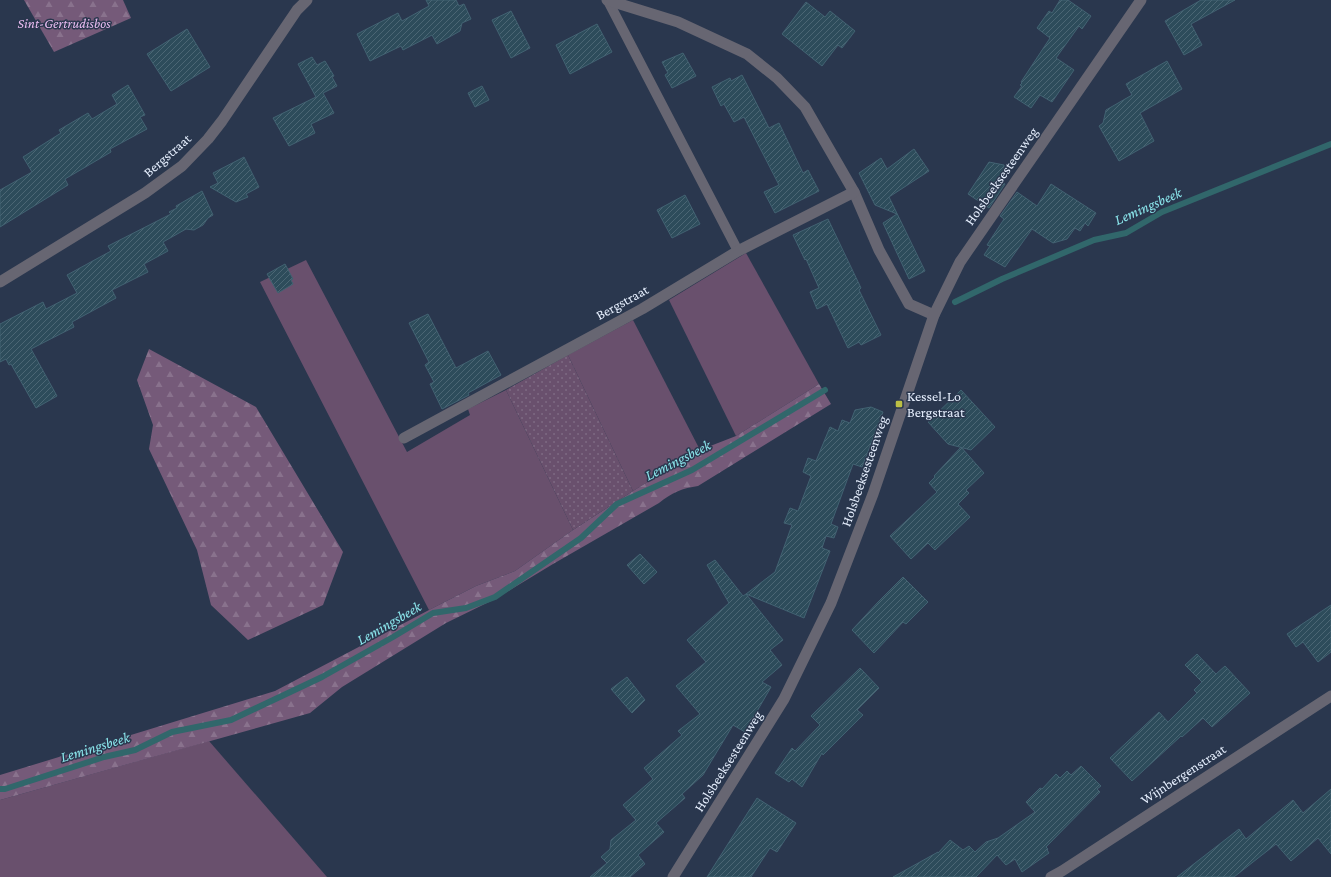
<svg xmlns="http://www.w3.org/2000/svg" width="1331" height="877" font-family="'Crimson Pro',serif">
  <defs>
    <pattern id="forest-firs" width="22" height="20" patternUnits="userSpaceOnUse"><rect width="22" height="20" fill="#755a79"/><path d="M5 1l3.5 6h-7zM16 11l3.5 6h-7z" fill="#89728d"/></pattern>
    <pattern id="park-dots" width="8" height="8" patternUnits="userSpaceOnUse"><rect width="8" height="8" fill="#69506d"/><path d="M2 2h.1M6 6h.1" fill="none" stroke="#7e6a83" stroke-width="1.8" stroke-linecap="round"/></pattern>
    <pattern id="building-hatch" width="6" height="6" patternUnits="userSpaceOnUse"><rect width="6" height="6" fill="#2d4c5b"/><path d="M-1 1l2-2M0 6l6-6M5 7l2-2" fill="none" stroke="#4b6674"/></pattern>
  </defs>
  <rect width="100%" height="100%" fill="#2a374e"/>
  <g fill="#69506d">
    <path d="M746,253L819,384L736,436L669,300Z"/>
    <path d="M306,260L407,452L470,415L468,409L506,390L573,530L515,571L476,586L429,610L260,282Z"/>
    <path d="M633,320L700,450L633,491L568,355Z"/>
    <path d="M209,741L327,877H0V800Z"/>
  </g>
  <g fill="url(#forest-firs)">
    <path d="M24,0H123L131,18L54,52Z"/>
    <path d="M149,349L256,407L343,552L323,605L248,640L211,605L197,550L149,449L153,425L137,380Z"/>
    <path d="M819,384L831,404L698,486C683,488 671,493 659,503L553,564L495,599L446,623L342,687L310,713L0,800V775L275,691L429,610L476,586L515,571L573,530L633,491L700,450L736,436Z"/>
  </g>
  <path fill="url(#park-dots)" d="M568,355L633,491L573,530L506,390Z"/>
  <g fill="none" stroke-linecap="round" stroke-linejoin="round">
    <g stroke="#31676b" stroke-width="6">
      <path d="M955,302L1002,279L1094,240L1126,233L1162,212L1331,144"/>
      <path d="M0,789H5L104,757L135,750L172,732L231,720L322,677L393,637L433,613L466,608L495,597L581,538L617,504L692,470L825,390"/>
    </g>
  </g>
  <g fill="url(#building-hatch)" stroke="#426272">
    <path d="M426,0H456L459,6L464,4L471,19L462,23L460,31L437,44L432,35L403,50L401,46L370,61L357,34L398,13L402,21L429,6Z"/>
    <path d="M1060,0H1068L1091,16L1082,29L1079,26L1056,58L1074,70L1052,102L1040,95L1031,108L1014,97L1022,86L1020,85L1022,83L1021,82L1050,38L1037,28L1049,11L1052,13Z"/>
    <path d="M1201,0H1235L1191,24L1202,45L1184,55L1165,21Z"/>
    <path d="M806,2L825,17L830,11L855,31L842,48L838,45L822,66L782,34Z"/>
    <path d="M511,11L530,48L511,58L492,20Z"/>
    <path d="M597,24L612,52L570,74L556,45Z"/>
    <path d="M187,29L210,67L171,91L147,54Z"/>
    <path d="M683,53L696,76L672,88L665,75L668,73L662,62Z"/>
    <path d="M312,57L317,65L325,61L334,76L332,77L337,86L323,93L334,113L311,124L315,133L289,146L273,118L316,97L298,64Z"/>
    <path d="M1167,61L1182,89L1140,113L1154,141L1119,161L1099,126L1103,123L1106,110L1132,95L1126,84Z"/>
    <path d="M742,75L769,128L779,123L803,173L808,170L819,191L775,213L764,192L779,185L744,117L734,122L724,104L721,106L712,87L730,78L731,81Z"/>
    <path d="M128,85L145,115L140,117L147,129L110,149L111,152L65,179L68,185L0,227V190L32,172L23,157L61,133L59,130L88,113L92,119L117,104L112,95Z"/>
    <path d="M482,86L489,100L475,107L468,93Z"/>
    <path d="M914,149L929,171L889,197L925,271L909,279L883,223L897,214L875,205L859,173L881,158L887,169Z"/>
    <path d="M244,157L259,187L246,194L248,197L236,202L210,187L218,183L213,173Z"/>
    <path d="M989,162L1004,165L1003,180L1002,182L1005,184L989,208L968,194Z"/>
    <path d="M1051,184L1096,213L1088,226L1085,223L1080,231L1075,228L1067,239L1053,243L1032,229L1005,267L984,255L990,246L987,245L1004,219L1000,216L1017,192L1037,206Z"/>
    <path d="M202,191L213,215L208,218L203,225L194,230L186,229L163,242L168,251L144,264L148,272L112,290L116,298L72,322L74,327L31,349L57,396L36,408L11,364L9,365L6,359L0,362V324L43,302L46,309L77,293L67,275L111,251L108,246L171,214L169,212L177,208L176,206Z"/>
    <path d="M685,195L700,224L672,238L657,210Z"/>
    <path d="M828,219L861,288L859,290L881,335L861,345L859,342L848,348L827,304L817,309L810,292L819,288L806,259L805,260L793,235Z"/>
    <path d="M285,264L293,279L291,280L293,284L278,293L267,274Z"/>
    <path d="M428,314L456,368L488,351L501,375L468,393L469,395L442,409L430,384L434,382L425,365L429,362L409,323Z"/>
    <path d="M961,390L995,427L971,450L948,444L928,422Z"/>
    <path d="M871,407L883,412L862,467L853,464L831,524L838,527L834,538L826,536L822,548L830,551L804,618L746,594L775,572L792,525L784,523L790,508L798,511L811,476L803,472L808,458L816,461L830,427L838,431L842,420L850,423L855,410Z"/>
    <path d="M961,447L984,473L966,490L969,493L958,504L970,517L935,550L928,543L911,559L890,536L937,492L929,483L935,477L934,476Z"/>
    <path d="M640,554L657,572L644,584L627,565Z"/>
    <path d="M715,560L743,596L746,594L783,640L770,650L782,665L762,682L771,687L745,732L733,725L703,775L682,794L685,798L656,823L664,832L638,855L645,864L630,877H590L607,863L601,857L610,849L611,840L636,820L623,805L653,779L644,768L682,735L678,731L700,714L676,686L706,662L687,640L729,603L707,565Z"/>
    <path d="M903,577L928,602L906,624L903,622L874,653L852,630L878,602Z"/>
    <path d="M1331,605V652L1318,662L1303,642L1296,647L1287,634Z"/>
    <path d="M1197,654L1216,674L1225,666L1250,693L1212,727L1203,718L1182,737L1181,736L1132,781L1110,758L1159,712L1168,722L1197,693L1194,690L1202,682L1185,665Z"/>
    <path d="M860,668L879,688L857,710L863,715L823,755L822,753L802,787L792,779L789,782L775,773L792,748L795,751L820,725L811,716Z"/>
    <path d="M627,677L645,700L632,713L611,689Z"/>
    <path d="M1081,766L1101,786L1097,789L1100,792L1046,847L1048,849L1047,850L1049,853L1022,872L1015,859L1006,865L997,855L976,877H893L938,852V853L950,840L963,850L969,846L975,852L986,842L998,838L1035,812L1026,802L1040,788L1042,789L1056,774L1060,778L1067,771L1071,775Z"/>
    <path d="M1331,789V854L1318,838L1291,861L1276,844L1234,877H1177L1239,829L1246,839L1293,800L1303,813Z"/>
    <path d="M757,798L796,823L777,852L770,848L751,877H707Z"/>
  </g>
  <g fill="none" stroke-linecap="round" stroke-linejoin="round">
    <path stroke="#676672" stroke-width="10" d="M608,1L738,251"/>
    <g stroke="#676672" stroke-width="11">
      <path d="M607,0L678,22L747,54L777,78L805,107L854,192L879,250L909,304L934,315"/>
      <path d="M0,282L145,193L182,166L208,139L222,121L297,10L307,0"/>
      <path d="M404,438L642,309L738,251L854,192"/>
      <path d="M1051,877L1062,871L1331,696"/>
    </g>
    <path stroke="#676672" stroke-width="11" d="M673,877L784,699L831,603L873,494L934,315L960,262L1141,0"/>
  </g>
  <rect fill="#bcbf44" stroke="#2a374e" stroke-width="1.5" x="895" y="400" width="8" height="8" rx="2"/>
  <g text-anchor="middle" stroke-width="3" stroke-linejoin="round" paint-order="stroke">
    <g font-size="14" font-style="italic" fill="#e9bbf0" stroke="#2a374e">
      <text x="64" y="28">Sint-Gertrudisbos</text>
    </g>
    <g font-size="14" fill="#e6effe" stroke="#2a374e">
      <text transform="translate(167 155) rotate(-41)" y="5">Bergstraat</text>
      <text transform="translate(1001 176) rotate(-55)" y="5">Holsbeeksesteenweg</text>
      <text transform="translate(622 302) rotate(-29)" y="5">Bergstraat</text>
      <text transform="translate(864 471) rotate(-71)" y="5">Holsbeeksesteenweg</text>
      <text transform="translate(728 761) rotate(-58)" y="5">Holsbeeksesteenweg</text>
      <text transform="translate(1183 774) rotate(-33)" y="5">Wijnbergenstraat</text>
    </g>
    <g font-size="14" fill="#e6effe" stroke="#2a374e" text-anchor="start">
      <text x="907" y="401">Kessel-Lo<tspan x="907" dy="16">Bergstraat</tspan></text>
    </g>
    <g font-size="15" font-style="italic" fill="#8be6ec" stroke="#2a374e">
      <text transform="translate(1148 206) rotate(-24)" y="5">Lemingsbeek</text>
      <text transform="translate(678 460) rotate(-27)" y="5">Lemingsbeek</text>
      <text transform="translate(389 623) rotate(-30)" y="5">Lemingsbeek</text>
      <text transform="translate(95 747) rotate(-17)" y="5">Lemingsbeek</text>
    </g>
  </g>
</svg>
